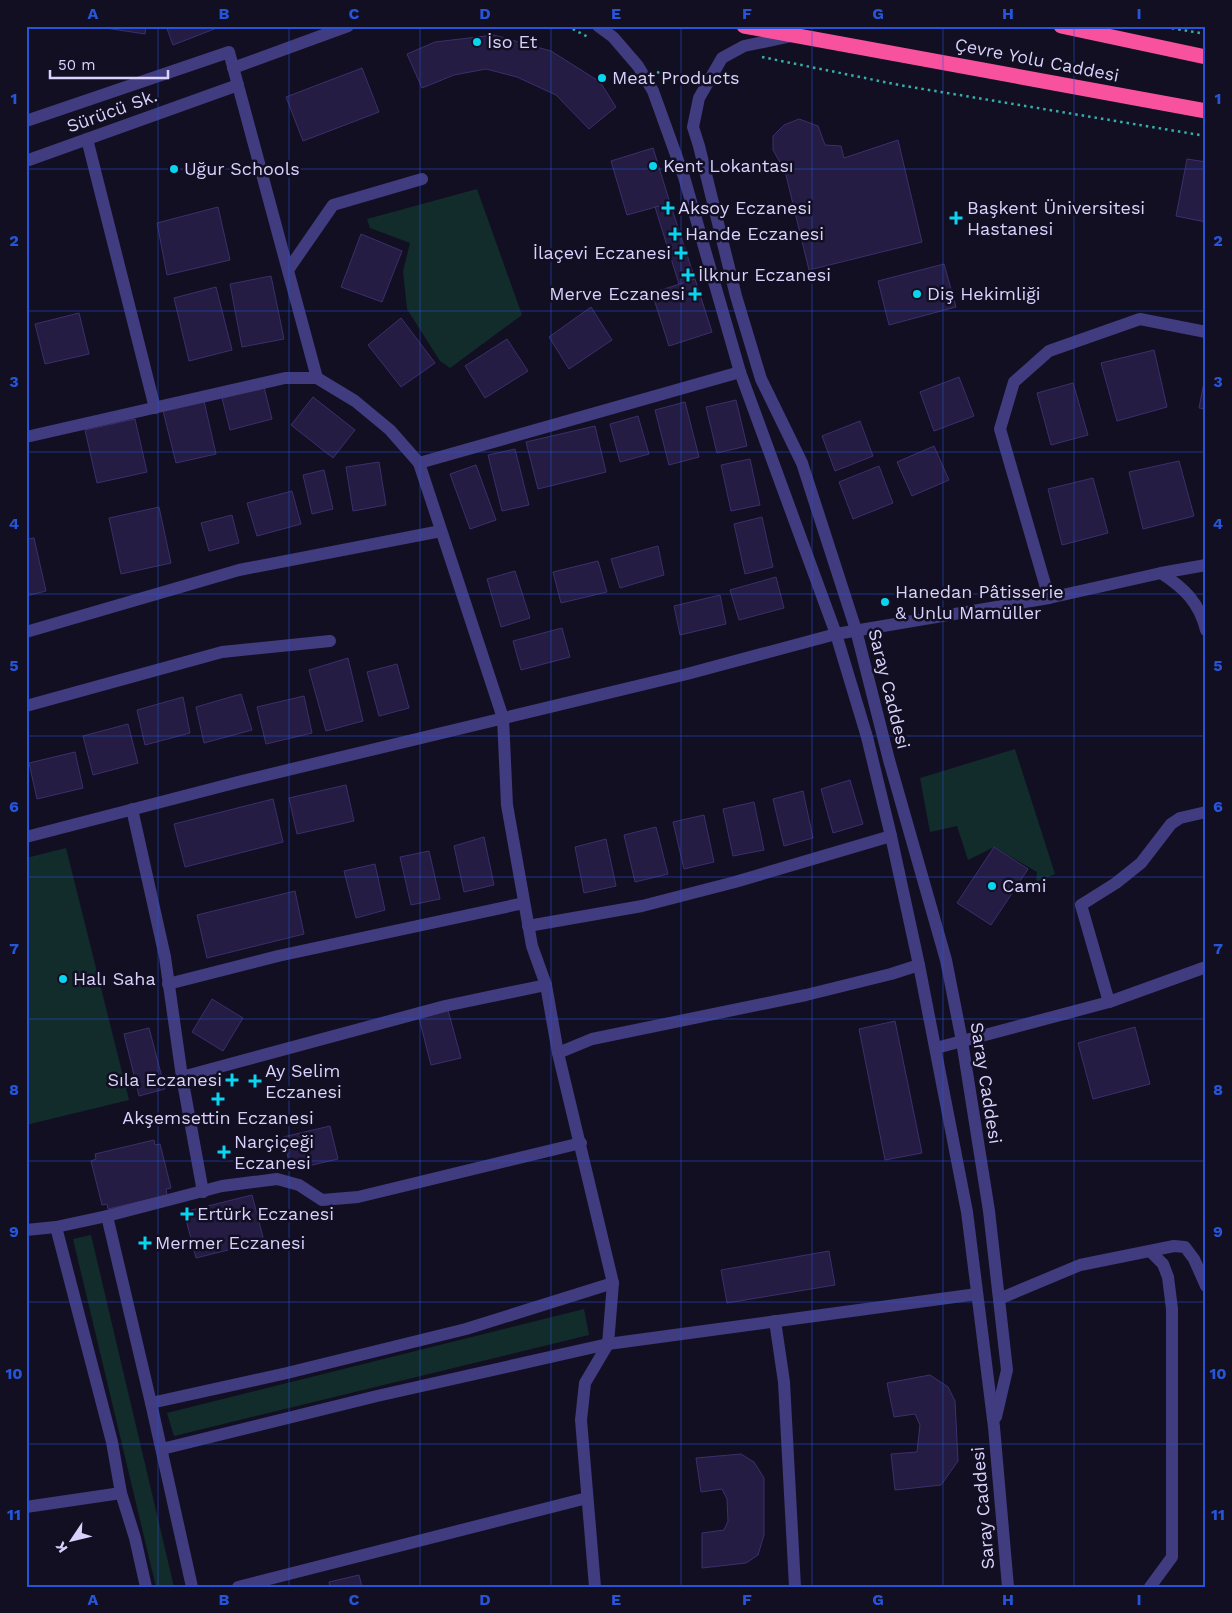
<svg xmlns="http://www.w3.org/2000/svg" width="1232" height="1613" font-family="'Work Sans',sans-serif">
  <rect width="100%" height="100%" fill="#120f22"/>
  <g fill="#122c2b">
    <path d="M477,189L522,315L450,368L440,361L407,309L403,271L410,243L370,228L367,219Z"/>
    <path d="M1015,749L1055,874L1036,882L1037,872L994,847L968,860L957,826L930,832L920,778Z"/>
    <path d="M66,848L129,1100L26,1125V858Z"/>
    <path d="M91,1235L174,1587H156L73,1239Z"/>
    <path d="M584,1309L589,1335L174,1436L167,1413Z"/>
  </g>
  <g fill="#241c42" stroke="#3c2f6d">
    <path d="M99,26H146L145,34L99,27Z"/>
    <path d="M166,26H222L173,45Z"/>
    <path d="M494,35L551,51L600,82L616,107L589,129L556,95L517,77L486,69L454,75L422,88L407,54L435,42Z"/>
    <path d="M362,68L379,112L303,141L286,97Z"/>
    <path d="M799,119L818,126L825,145L841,146L844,158L898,140L922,242L809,270L785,171L773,150V136L784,125Z"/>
    <path d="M653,148L670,203L627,215L611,161Z"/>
    <path d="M1187,159L1206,162V222L1176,216Z"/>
    <path d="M670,203L695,279L679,284L655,207Z"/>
    <path d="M218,207L230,260L167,275L157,223Z"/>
    <path d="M361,234L402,251L382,302L341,287Z"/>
    <path d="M944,264L956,307L889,325L878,281Z"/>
    <path d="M271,276L284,339L242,347L230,284Z"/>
    <path d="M695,279L712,332L669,346L652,293Z"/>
    <path d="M216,287L232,350L189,361L174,298Z"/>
    <path d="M591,307L612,340L569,369L549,337Z"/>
    <path d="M79,313L89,354L45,364L35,324Z"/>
    <path d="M401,318L435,363L401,387L368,345Z"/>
    <path d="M507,339L528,371L485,398L465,366Z"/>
    <path d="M1154,350L1167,407L1117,421L1101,363Z"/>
    <path d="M1206,372V409L1199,408Z"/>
    <path d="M959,377L974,416L934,431L920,392Z"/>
    <path d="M1073,383L1088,435L1051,445L1037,393Z"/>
    <path d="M264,387L272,419L230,430L222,398Z"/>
    <path d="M313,397L355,430L333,458L291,425Z"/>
    <path d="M736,400L747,446L717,453L706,407Z"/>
    <path d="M204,401L216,454L176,463L163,411Z"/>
    <path d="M685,402L699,457L669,465L655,410Z"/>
    <path d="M638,416L649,454L620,462L610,424Z"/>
    <path d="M135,419L147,472L97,483L85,430Z"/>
    <path d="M860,421L873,456L835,471L822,436Z"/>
    <path d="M595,426L606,472L538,489L526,442Z"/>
    <path d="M934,446L949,480L912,496L897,462Z"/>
    <path d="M515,449L529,505L502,511L488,455Z"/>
    <path d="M750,459L760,505L731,511L721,465Z"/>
    <path d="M1179,461L1194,516L1143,529L1129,472Z"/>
    <path d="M379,462L386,505L353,511L346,467Z"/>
    <path d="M476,465L496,520L470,529L450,474Z"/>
    <path d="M879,466L893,503L853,519L839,482Z"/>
    <path d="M324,470L333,509L312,514L303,475Z"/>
    <path d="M1093,478L1108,533L1062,545L1048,489Z"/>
    <path d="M292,491L301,524L257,536L247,503Z"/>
    <path d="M159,507L171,563L121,574L109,518Z"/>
    <path d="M232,515L239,543L209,551L201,523Z"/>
    <path d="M762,517L773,567L745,574L734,524Z"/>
    <path d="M34,538L46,591L26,596V539Z"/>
    <path d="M658,546L664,575L620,588L611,559Z"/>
    <path d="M598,561L607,592L561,603L553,572Z"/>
    <path d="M515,571L530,618L501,627L487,579Z"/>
    <path d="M776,577L784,608L739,620L730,590Z"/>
    <path d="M720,595L726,624L680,635L674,606Z"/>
    <path d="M562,628L570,657L521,670L513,641Z"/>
    <path d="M348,658L363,721L326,731L309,670Z"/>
    <path d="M397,664L409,708L379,716L367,672Z"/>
    <path d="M241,694L252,730L204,743L196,707Z"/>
    <path d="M304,696L312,733L266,744L257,707Z"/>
    <path d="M183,697L190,733L145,745L137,710Z"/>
    <path d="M128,724L138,763L93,775L83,736Z"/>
    <path d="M75,752L83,788L37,799L29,763Z"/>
    <path d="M850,780L863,824L833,833L821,789Z"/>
    <path d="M346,785L354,821L297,834L289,798Z"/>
    <path d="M803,791L813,838L784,846L773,799Z"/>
    <path d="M273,799L283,842L185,867L174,824Z"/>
    <path d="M754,802L764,850L733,856L723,809Z"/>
    <path d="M704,815L714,862L684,869L673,822Z"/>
    <path d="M656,827L668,874L635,882L624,835Z"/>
    <path d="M484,837L494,885L464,892L454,846Z"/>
    <path d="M606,839L616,886L584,893L575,847Z"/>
    <path d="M994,847L1028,869L991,925L957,903Z"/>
    <path d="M429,851L440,899L411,905L400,857Z"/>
    <path d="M375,864L385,910L356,918L344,871Z"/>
    <path d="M295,891L304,934L207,958L197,915Z"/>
    <path d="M212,999L243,1018L223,1051L192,1032Z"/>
    <path d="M448,1010L461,1058L431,1065L419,1018Z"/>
    <path d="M895,1021L922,1153L885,1160L859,1029Z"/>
    <path d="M1135,1027L1150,1084L1093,1099L1078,1043Z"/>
    <path d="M149,1028L165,1089L139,1096L124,1034Z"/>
    <path d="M330,1126L338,1159L291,1170L283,1137Z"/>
    <path d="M154,1140L155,1145L160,1144L171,1188L166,1189L167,1195L108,1209L107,1204L102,1205L91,1161L96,1159L95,1154Z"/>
    <path d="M252,1195L264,1241L196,1258L184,1212Z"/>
    <path d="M829,1251L835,1285L727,1303L721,1270Z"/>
    <path d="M930,1375L948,1387L955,1401L958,1461L941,1485L895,1490L891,1454L917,1452L920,1425L915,1414L894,1417L887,1383Z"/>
    <path d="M741,1454L754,1462L764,1478V1535L758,1555L746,1563L702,1568V1533L724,1530L728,1521L727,1499L722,1489L701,1492L696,1458Z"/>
    <path d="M359,1575L362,1587H330L329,1582Z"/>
  </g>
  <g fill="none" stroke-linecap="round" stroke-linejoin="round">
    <g stroke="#34afaa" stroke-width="2.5" stroke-dasharray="2.5 4" stroke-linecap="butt">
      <path d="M567,26L588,37"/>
      <path d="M1159,26L1206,34"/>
      <path d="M762,57L899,85L1206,136"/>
      <path d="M657,72L692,84"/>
    </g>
    <g stroke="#403c7f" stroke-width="12">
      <path d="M598,26L613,37L638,66L653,91L684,177L740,372L836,634L867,737L891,836L919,965L967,1212L994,1427L1008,1587"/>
      <path d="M792,36L744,46L722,58L699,98L693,127L699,146L736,296L761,379L802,463L856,630L889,760L946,960L962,1041L989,1211L1007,1370L996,1417"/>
      <path d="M233,68L348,26"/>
      <path d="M26,121L229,52L317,378"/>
      <path d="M87,139L155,408"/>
      <path d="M26,161L238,85"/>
      <path d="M288,270L333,205L422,179"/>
      <path d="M26,437L285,378H317L355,401L390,430L419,463L503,718L507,805L532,946L546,985L558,1053L613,1283L608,1344L585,1383L581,1420L595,1587"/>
      <path d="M419,463L740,372"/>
      <path d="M1161,573C1184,588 1199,602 1206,630"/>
      <path d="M1049,598L1000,429L1014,382L1049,351L1140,319L1206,332"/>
      <path d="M26,632L239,570L441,531"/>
      <path d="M26,706L222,652L330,641"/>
      <path d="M132,809L165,957L182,1077L203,1192"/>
      <path d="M26,837L242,781L687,674L836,634L1049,598L1161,573L1206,565"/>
      <path d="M528,926L642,906L735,882L891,836"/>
      <path d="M168,984L278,956L524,903"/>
      <path d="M1109,1002L1081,905L1116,883L1141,863L1171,824L1180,818L1206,812"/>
      <path d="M936,1048L1109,1002L1206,967"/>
      <path d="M558,1053L592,1039L806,995L891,974L919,965"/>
      <path d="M182,1077L445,1006L546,985"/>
      <path d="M107,1216L151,1403L192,1587"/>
      <path d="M56,1227L112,1442L121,1493L135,1538L146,1587"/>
      <path d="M26,1230L56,1227L107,1216L222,1186L277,1179L299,1185L322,1200L358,1197L581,1143"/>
      <path d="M1150,1251L1163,1264L1168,1277L1172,1309V1557L1150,1587"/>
      <path d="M999,1299L1080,1265L1174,1246L1185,1247L1194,1259L1206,1286"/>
      <path d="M775,1321L784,1382L795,1587"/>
      <path d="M151,1403L287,1373L466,1329L613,1283"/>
      <path d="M162,1449L377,1396L608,1344L977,1294"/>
      <path d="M26,1507L121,1493"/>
      <path d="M238,1587L587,1498"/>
    </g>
    <g stroke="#f8529e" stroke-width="15">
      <path d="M744,26L1206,111"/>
      <path d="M1061,26L1206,57"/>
    </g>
  </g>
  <path fill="none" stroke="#2655da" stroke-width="1" stroke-opacity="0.55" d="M158,26V1587M289,26V1587M420,26V1587M551,26V1587M681,26V1587M812,26V1587M943,26V1587M1074,26V1587M26,169H1206M26,311H1206M26,452H1206M26,594H1206M26,736H1206M26,877H1206M26,1019H1206M26,1161H1206M26,1302H1206M26,1444H1206"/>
  <g fill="#0ad5f1" stroke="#120f22" stroke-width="2">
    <circle cx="477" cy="42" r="5"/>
    <circle cx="602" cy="78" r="5"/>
    <circle cx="653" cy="166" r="5"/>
    <circle cx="174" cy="169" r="5"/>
    <path d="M665.5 200.5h5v5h5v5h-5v5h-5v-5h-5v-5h5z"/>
    <path d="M953.5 210.5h5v5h5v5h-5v5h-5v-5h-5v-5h5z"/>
    <path d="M672.5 226.5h5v5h5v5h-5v5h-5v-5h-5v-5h5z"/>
    <path d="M678.5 245.5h5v5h5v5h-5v5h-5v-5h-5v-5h5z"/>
    <path d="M685.5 267.5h5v5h5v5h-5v5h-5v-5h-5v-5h5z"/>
    <path d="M692.5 286.5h5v5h5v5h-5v5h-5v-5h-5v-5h5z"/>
    <circle cx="917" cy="294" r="5"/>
    <circle cx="885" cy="602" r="5"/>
    <circle cx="992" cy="886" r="5"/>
    <circle cx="63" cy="979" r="5"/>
    <path d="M229.5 1072.5h5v5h5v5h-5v5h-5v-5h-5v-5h5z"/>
    <path d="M252.5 1073.5h5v5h5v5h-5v5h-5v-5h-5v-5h5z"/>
    <path d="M215.5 1091.5h5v5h5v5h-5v5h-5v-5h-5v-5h5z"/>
    <path d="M221.5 1144.5h5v5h5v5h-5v5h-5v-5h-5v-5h5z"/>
    <path d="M184.5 1206.5h5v5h5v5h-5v5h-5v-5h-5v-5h5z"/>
    <path d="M142.5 1235.5h5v5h5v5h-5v5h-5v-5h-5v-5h5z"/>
  </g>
  <g text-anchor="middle" stroke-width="5" stroke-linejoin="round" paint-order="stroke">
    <g font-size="18" fill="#d8d2fd" stroke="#120f22" text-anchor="start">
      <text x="487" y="48">İso Et</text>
      <text x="612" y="84">Meat Products</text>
      <text x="663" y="172">Kent Lokantası</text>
      <text x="184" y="175">Uğur Schools</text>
      <text x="678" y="214">Aksoy Eczanesi</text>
      <text x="967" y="214">Başkent Üniversitesi<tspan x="967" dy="21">Hastanesi</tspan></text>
      <text x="685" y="240">Hande Eczanesi</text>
      <text x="671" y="259" text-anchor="end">İlaçevi Eczanesi</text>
      <text x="698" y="281">İlknur Eczanesi</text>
      <text x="685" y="300" text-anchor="end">Merve Eczanesi</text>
      <text x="927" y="300">Diş Hekimliği</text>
      <text x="895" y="598">Hanedan Pâtisserie<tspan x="895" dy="21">&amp; Unlu Mamüller</tspan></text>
      <text x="1002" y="892">Cami</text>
      <text x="73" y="985">Halı Saha</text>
      <text x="265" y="1077">Ay Selim<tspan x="265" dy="21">Eczanesi</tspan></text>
      <text x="222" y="1086" text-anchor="end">Sıla Eczanesi</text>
      <text x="218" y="1124" text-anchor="middle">Akşemsettin Eczanesi</text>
      <text x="234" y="1148">Narçiçeği<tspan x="234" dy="21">Eczanesi</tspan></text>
      <text x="197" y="1220">Ertürk Eczanesi</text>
      <text x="155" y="1249">Mermer Eczanesi</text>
    </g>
    <g font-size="18" fill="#d8d2fd" stroke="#120f22">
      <text transform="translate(1037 60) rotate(11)" y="6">Çevre Yolu Caddesi</text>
      <text transform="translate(112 111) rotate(-20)" y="6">Sürücü Sk.</text>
      <text transform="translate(889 689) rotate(76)" y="6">Saray Caddesi</text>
      <text transform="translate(986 1083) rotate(81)" y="6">Saray Caddesi</text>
      <text transform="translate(983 1508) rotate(-95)" y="6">Saray Caddesi</text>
    </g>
  </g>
  <rect width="1232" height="1613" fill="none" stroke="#120f22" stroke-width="55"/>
  <g transform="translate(72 1540) rotate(235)" stroke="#120f22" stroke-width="4" paint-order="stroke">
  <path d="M0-4L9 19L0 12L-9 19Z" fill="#d8d2fd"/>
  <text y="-8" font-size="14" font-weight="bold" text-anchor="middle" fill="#d8d2fd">K</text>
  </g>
  <path d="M50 70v8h118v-8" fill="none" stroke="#d8d2fd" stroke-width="2.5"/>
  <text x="58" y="70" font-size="15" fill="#d8d2fd" stroke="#120f22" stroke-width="4" paint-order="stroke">50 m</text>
  <rect x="28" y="28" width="1176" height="1558" fill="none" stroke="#2655da" stroke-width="2"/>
  <g font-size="16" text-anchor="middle" font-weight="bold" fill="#2655da">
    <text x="93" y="19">A</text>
    <text x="224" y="19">B</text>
    <text x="354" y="19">C</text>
    <text x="485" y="19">D</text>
    <text x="616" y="19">E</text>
    <text x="747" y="19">F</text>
    <text x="878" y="19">G</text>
    <text x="1008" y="19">H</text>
    <text x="1139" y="19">I</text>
    <text x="14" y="104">1</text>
    <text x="1218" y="104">1</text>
    <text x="14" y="246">2</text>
    <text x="1218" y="246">2</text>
    <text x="14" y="387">3</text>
    <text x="1218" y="387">3</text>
    <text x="14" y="529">4</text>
    <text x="1218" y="529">4</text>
    <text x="14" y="671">5</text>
    <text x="1218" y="671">5</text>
    <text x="14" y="812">6</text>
    <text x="1218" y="812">6</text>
    <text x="14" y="954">7</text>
    <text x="1218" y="954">7</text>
    <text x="14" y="1095">8</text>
    <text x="1218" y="1095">8</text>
    <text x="14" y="1237">9</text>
    <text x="1218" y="1237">9</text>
    <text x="14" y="1379">10</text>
    <text x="1218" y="1379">10</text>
    <text x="14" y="1520">11</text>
    <text x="1218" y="1520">11</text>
    <text x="93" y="1605">A</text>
    <text x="224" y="1605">B</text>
    <text x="354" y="1605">C</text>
    <text x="485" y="1605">D</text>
    <text x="616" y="1605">E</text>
    <text x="747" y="1605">F</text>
    <text x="878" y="1605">G</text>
    <text x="1008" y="1605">H</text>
    <text x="1139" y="1605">I</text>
  </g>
</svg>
